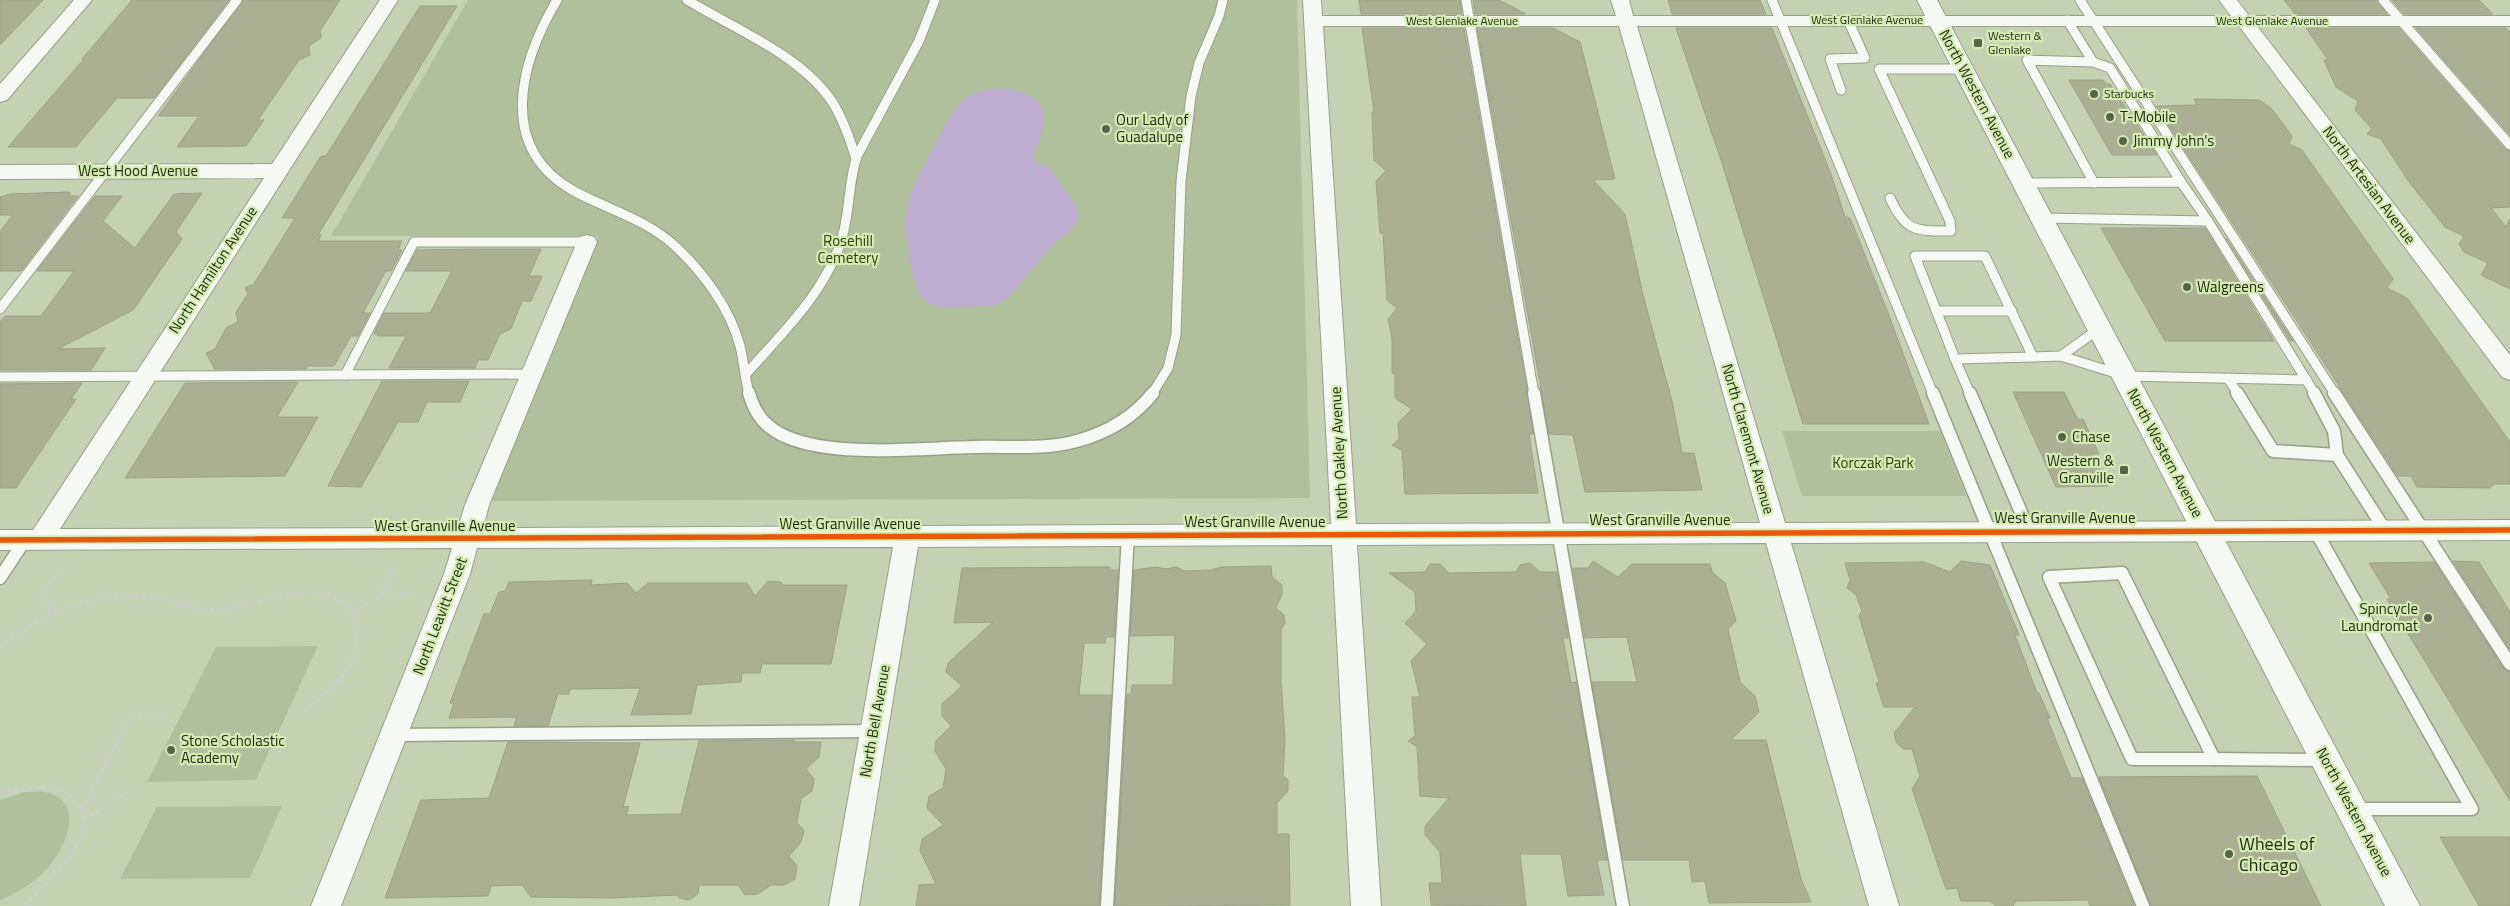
<svg xmlns="http://www.w3.org/2000/svg" width="2510" height="906" font-family="'Titillium Web',sans-serif">
  <rect width="100%" height="100%" fill="#c5d1b3"/>
  <g fill="#b1c09c">
    <path d="M468,0H1297L1310,498L491,501L598,236H331Z"/>
    <path d="M1782,431H1940L1966,496H1802Z"/>
    <path d="M318,646L256,780L147,782L216,647Z"/>
    <path d="M25,792C32,792 39,791 45,792C83,800 69,840 53,861C40,879 20,892 0,900V800Z"/>
    <path d="M282,806L250,878L120,879L157,807Z"/>
  </g>
  <path fill="#bfacd1" d="M1005,88C1041,95 1051,106 1039,143C1037,148 1034,152 1033,158L1039,165L1048,166L1078,208L1079,220L1070,231L1054,243L1009,297L994,306L944,307L929,304L920,295L911,268L905,223L909,198L919,175L947,122L965,98L981,91Z"/>
  <g fill="#abaf93" stroke="#9ca189">
    <path d="M0,0H43L0,45Z"/>
    <path d="M132,0H229L154,98H117L76,147H8L84,59H82Z"/>
    <path d="M243,0H340L320,31L321,38L309,46L310,55L299,60L258,120H264L246,146L177,147L199,116H158Z"/>
    <path d="M1359,0H1460L1462,14H1361Z"/>
    <path d="M1473,0H1499L1526,14H1475Z"/>
    <path d="M1668,0H1760L1766,14H1672Z"/>
    <path d="M2284,0H2377L2387,14H2295Z"/>
    <path d="M2392,0H2479L2493,14H2404Z"/>
    <path d="M420,6H457L318,235H321L318,241H402L398,250H402L391,271H386L363,313H370L358,336H351L334,366H308L306,369H215L206,353L215,349L226,328L238,322L236,312L248,294L245,288L254,284L295,218H282L321,156H326Z"/>
    <path d="M1362,28H1464L1527,390L1533,434H1529L1538,493L1405,494L1402,450L1392,445L1399,439L1398,423L1412,409L1395,398V375L1392,373V338L1388,319L1397,308L1387,300L1383,233H1380L1376,181L1386,171L1374,160L1372,112H1374Z"/>
    <path d="M1477,28H1553L1580,42L1615,179L1593,180L1625,214L1643,295L1672,401L1682,453H1694L1702,490L1585,492L1573,435L1549,434Z"/>
    <path d="M1676,28H1772L1831,174L1845,217L1850,218L1887,310L1929,424H1803L1721,160Z"/>
    <path d="M2306,28H2399L2505,149L2510,151V207L2491,208L2506,227L2510,219V289L2481,275L2488,263L2464,252L2459,244L2464,236L2445,227L2409,182L2381,139L2367,134L2372,129L2355,110L2358,101L2336,87L2324,60H2328Z"/>
    <path d="M2416,28H2506L2510,32V135Z"/>
    <path d="M2069,80H2103L2106,84H2110L2157,155H2112Z"/>
    <path d="M2194,99L2259,100L2271,108L2292,136L2289,144L2302,150L2393,279L2387,288L2407,298L2510,442V484H2494L2490,488L2417,487L2411,476H2398L2156,106L2197,105Z"/>
    <path d="M70,192V196H78L21,271H0V231L13,215H0V197L11,194Z"/>
    <path d="M202,193L176,232L182,239L133,310L58,349L105,348L91,370H0V322L5,316H41L74,271H37L95,196H122L103,221L135,248L174,194Z"/>
    <path d="M2101,228H2205L2274,341H2165Z"/>
    <path d="M2226,238L2293,341H2290Z"/>
    <path d="M483,249H541L529,276H542L531,301H522L511,329L500,334L488,360H478L475,368H389L406,336H379L374,333L384,313H430L452,271H406L417,250Z"/>
    <path d="M382,381H469L460,402H427L418,422H398L361,487L328,486Z"/>
    <path d="M298,382L277,417H318L285,476L125,478L185,383Z"/>
    <path d="M82,383L71,399H76L16,488H0V384Z"/>
    <path d="M2013,392H2064L2078,420L2083,419L2099,454H2092L2108,486L2056,487Z"/>
    <path d="M1593,561L1618,577L1632,564H1710L1712,572L1725,583L1736,621L1728,629L1740,682L1755,696L1759,712L1731,740H1766L1801,879L1811,902L1709,903L1705,881L1692,882L1689,860H1623L1592,682H1637L1627,637L1585,638L1573,568H1588Z"/>
    <path d="M1961,561L1990,565L2019,635H2015L2037,693H2039L2050,718H2047L2071,778H2082L2134,906H2090L2088,900L2016,901L2013,906H1996L1990,901H1961L1957,888L1946,889L1912,789L1920,776L1912,749H1903L1896,742L1894,733L1915,707H1884L1876,683L1879,682L1859,616L1862,611L1856,595L1847,588L1850,580L1845,563L1924,562L1950,572Z"/>
    <path d="M2453,561L2479,562L2510,612V649Z"/>
    <path d="M2434,562L2503,668L2510,672V801L2387,599H2391L2369,563Z"/>
    <path d="M1530,563L1540,572H1557L1568,638H1563L1571,683L1576,682L1607,860H1597L1604,895L1568,896L1561,854H1520L1526,906L1431,905L1429,883H1442L1440,852L1425,835V826L1449,798L1420,796L1417,747L1408,741L1415,736L1412,697H1420L1411,661L1427,644L1405,623L1416,611L1415,592L1389,573L1425,572L1430,564H1440L1449,573L1516,572L1520,565Z"/>
    <path d="M1271,566L1272,577L1282,585V594L1276,608L1284,615L1285,624L1281,629V680L1285,739L1283,776L1288,780V791L1277,803V834H1289L1290,905L1115,906L1127,694H1131L1132,685H1173L1175,635L1130,636L1134,570L1156,567L1166,569L1176,567L1185,571L1211,570L1221,567Z"/>
    <path d="M1110,567V570H1118L1114,637H1106L1105,643H1084L1079,695H1111L1099,906H916L919,885L936,884L920,851L922,839L943,825L927,808L929,796L943,788L946,769L935,751L936,741L951,726L942,716V704L962,686L946,672L948,663L993,622L954,623L962,568Z"/>
    <path d="M592,580L591,585L627,583L636,593L648,583H747L755,596L768,581L781,582L782,585H847L831,664H762L760,673H742L741,682L697,685L691,714L631,715L640,688L570,689L569,694H558L548,726H514L517,717L449,718L454,703H450L484,614H490L499,592L505,591L509,582Z"/>
    <path d="M795,740L794,742H821L819,757L806,769L814,779L812,791L801,799L797,823L804,830L801,842L789,856L797,866L795,879L784,885H771L758,894L745,895L738,885H699L698,894L689,900L679,898L677,895L612,898L531,897L522,885L491,886L488,896L385,898L421,800L489,798L508,742L640,743L623,807L629,806L626,815L681,814L699,741Z"/>
    <path d="M2257,776L2321,906H2151L2099,777Z"/>
    <path d="M2440,837H2510V906H2479Z"/>
  </g>
  <g fill="none" stroke-linecap="round" stroke-linejoin="round">
    <defs>
      <g id="lane-far1">
        <path d="M557,0C521,61 496,146 572,190C606,209 646,219 675,246C703,272 730,308 740,346C744,362 745,378 749,394"/>
        <path d="M687,0C733,28 803,56 833,103C844,121 850,139 856,159"/>
        <path d="M1466,0L1534,394"/>
        <path d="M1772,0L1933,394"/>
        <path d="M2080,0L2335,394"/>
        <path d="M2383,0L2510,145"/>
        <path d="M2067,20L2093,62L2027,60L2094,183"/>
        <path d="M2093,62L2110,68L2181,182"/>
        <path d="M1841,90L1830,59L1865,58L1848,20"/>
        <path d="M2023,183L2181,182L2208,221"/>
        <path d="M1890,198C1906,232 1915,231 1951,231L1950,221L1879,69H1964"/>
        <path d="M2042,218L2208,221L2315,394"/>
        <path d="M1915,256H1985L2033,357L1955,359Z"/>
        <path d="M0,309L237,0"/>
        <path d="M1936,311H2012"/>
        <path d="M2061,356L2100,328"/>
        <path d="M2033,357L2061,356L2125,376L2307,380"/>
        <path d="M1955,359L1970,394"/>
        <path d="M746,374C782,333 826,292 842,238C850,211 848,183 857,156L919,41L935,0"/>
        <path d="M345,375L414,242H587"/>
        <path d="M0,377L531,374"/>
        <path d="M2228,378L2238,394"/>
        <path d="M1152,394L1168,368L1176,335L1181,181L1191,96L1199,63L1219,16L1223,0"/>
      </g>
      <g id="lane">
        <path d="M749,393C755,415 766,428 787,437C836,458 921,448 975,447C1009,446 1044,450 1077,441C1106,433 1134,417 1153,393"/>
        <path d="M1534,393L1623,906"/>
        <path d="M1933,393L2143,906"/>
        <path d="M1970,393L2029,531"/>
        <path d="M2237,393L2273,451L2337,455"/>
        <path d="M2314,393L2334,431L2337,455L2385,530"/>
        <path d="M2334,393L2510,664"/>
        <path d="M2315,530L2472,809H2354"/>
        <path d="M2122,573L2214,759H2132L2049,577Z"/>
        <path d="M0,578L25,540"/>
        <path d="M394,735L874,731"/>
        <path d="M2214,759L2325,760"/>
        <path d="M1107,906L1128,535"/>
      </g>
      <g id="street">
        <path d="M74,0H92L7,100L0,102V84Z"/>
        <path d="M380,0H398L60,529L458,528L465,505L577,242L580,237L587,235L594,237L597,242L489,505L483,528L1331,524L1303,0H1321L1322,16H1616L1611,0H1629L1633,16H2231L2219,0H2237L2249,16H2510V26H2257L2510,355V380L2502,377L2239,26H1637L1785,523L2510,520V540L1791,543L1899,906H1869L1766,543L1357,545L1381,906H1351L1332,545L918,547L859,906H829L893,547L477,548L470,574L341,906H311L444,574L452,548L0,550V530H33L264,178L0,179V165L272,164ZM1323,26H1619L1760,523L1356,524Z"/>
      </g>
      <path id="secondary" d="M1917,0H1937L2420,906H2385Z"/>
    </defs>
    <use href="#lane-far1" stroke="#97a089" stroke-width="11"/>
    <use href="#lane" stroke="#97a089" stroke-width="15"/>
    <use href="#street" stroke="#97a089" stroke-width="2"/>
    <use href="#secondary" stroke="#97a089" stroke-width="2"/>
    <g stroke="#cbcec5" stroke-width="4" stroke-dasharray="4.5 2.5" stroke-linecap="butt">
      <path d="M394,567L381,595L412,594"/>
      <path d="M50,612L46,591L59,569"/>
      <path d="M352,612L381,595"/>
      <path d="M0,647C44,609 100,590 158,598C177,601 194,611 214,610C252,608 288,586 326,594C335,596 342,602 350,606C371,654 341,684 304,711"/>
      <path d="M0,793C28,788 68,778 82,811C86,821 84,831 79,841C66,865 43,885 25,906"/>
      <path d="M82,809L132,715H164"/>
      <path d="M84,820L129,790"/>
    </g>
    <use href="#lane-far1" stroke="#f6f8f4" stroke-width="9"/>
    <use href="#lane" stroke="#f6f8f4" stroke-width="12"/>
    <use href="#street" fill="#f6f8f4" fill-rule="evenodd"/>
    <use href="#secondary" fill="#f6f8f4" fill-rule="evenodd"/>
    <defs>
      <path id="cycleway" d="M0,540L2510,530"/>
    </defs>
    <use href="#cycleway" stroke="#d4ebb3" stroke-width="9"/>
    <use href="#cycleway" stroke="#e8590c" stroke-width="5.5"/>
  </g>
  <g fill="#59634a" stroke="#d4ebb3" stroke-width="2">
    <rect x="1973" y="38" width="10" height="10" rx="2.5"/>
    <circle cx="2094" cy="94" r="5"/>
    <circle cx="2110" cy="117" r="5"/>
    <circle cx="1106" cy="129" r="5"/>
    <circle cx="2123" cy="141" r="5"/>
    <circle cx="2187" cy="287" r="5"/>
    <circle cx="2062" cy="437" r="5"/>
    <rect x="2119" y="465" width="10" height="10" rx="2.5"/>
    <circle cx="2428" cy="618" r="5"/>
    <circle cx="171" cy="750" r="5"/>
    <circle cx="2229" cy="854" r="5"/>
  </g>
  <g text-anchor="middle" stroke-width="4.5" stroke-linejoin="round" paint-order="stroke">
    <g font-size="12" fill="#1f2812" stroke="#d4ebb3">
      <text x="1867" y="24">West Glenlake Avenue</text>
      <text x="1462" y="25">West Glenlake Avenue</text>
      <text x="2272" y="25">West Glenlake Avenue</text>
    </g>
    <g font-size="12" fill="#1f2812" stroke="#d4ebb3" text-anchor="start">
      <text x="1988" y="40">Western &amp;<tspan x="1988" dy="14">Glenlake</tspan></text>
      <text x="2104" y="98">Starbucks</text>
    </g>
    <g font-size="15" fill="#1f2812" stroke="#d4ebb3">
      <text transform="translate(1977 94) rotate(62)" y="5">North Western Avenue</text>
      <text x="138" y="176">West Hood Avenue</text>
      <text transform="translate(2369 185) rotate(53)" y="5">North Artesian Avenue</text>
      <text transform="translate(213 270) rotate(-57)" y="5">North Hamilton Avenue</text>
      <text transform="translate(1748 439) rotate(74)" y="5">North Claremont Avenue</text>
      <text transform="translate(1339 453) rotate(-93)" y="5">North Oakley Avenue</text>
      <text transform="translate(2165 453) rotate(62)" y="5">North Western Avenue</text>
      <text x="2065" y="523">West Granville Avenue</text>
      <text x="1660" y="525">West Granville Avenue</text>
      <text x="1255" y="527">West Granville Avenue</text>
      <text x="850" y="529">West Granville Avenue</text>
      <text x="445" y="531">West Granville Avenue</text>
      <text transform="translate(440 616) rotate(-69)" y="5">North Leavitt Street</text>
      <text transform="translate(875 721) rotate(-80)" y="5">North Bell Avenue</text>
      <text transform="translate(2354 812) rotate(62)" y="5">North Western Avenue</text>
    </g>
    <g font-size="15" fill="#1f2812" stroke="#d4ebb3" text-anchor="start">
      <text x="2120" y="122">T-Mobile</text>
      <text x="1116" y="125">Our Lady of<tspan x="1116" dy="17">Guadalupe</tspan></text>
      <text x="2133" y="146">Jimmy John's</text>
      <text x="2197" y="292">Walgreens</text>
      <text x="2072" y="442">Chase</text>
      <text x="2114" y="466" text-anchor="end">Western &amp;<tspan x="2114" dy="17">Granville</tspan></text>
      <text x="2418" y="614" text-anchor="end">Spincycle<tspan x="2418" dy="17">Laundromat</tspan></text>
      <text x="181" y="746">Stone Scholastic<tspan x="181" dy="17">Academy</tspan></text>
    </g>
    <g font-size="15" fill="#2e3f0a" stroke="#d4ebb3">
      <text x="848" y="246">Rosehill<tspan x="848" dy="17">Cemetery</tspan></text>
      <text x="1873" y="468">Korczak Park</text>
    </g>
    <g font-size="18" fill="#1f2812" stroke="#d4ebb3" text-anchor="start">
      <text x="2239" y="850">Wheels of<tspan x="2239" dy="21">Chicago</tspan></text>
    </g>
  </g>
</svg>
